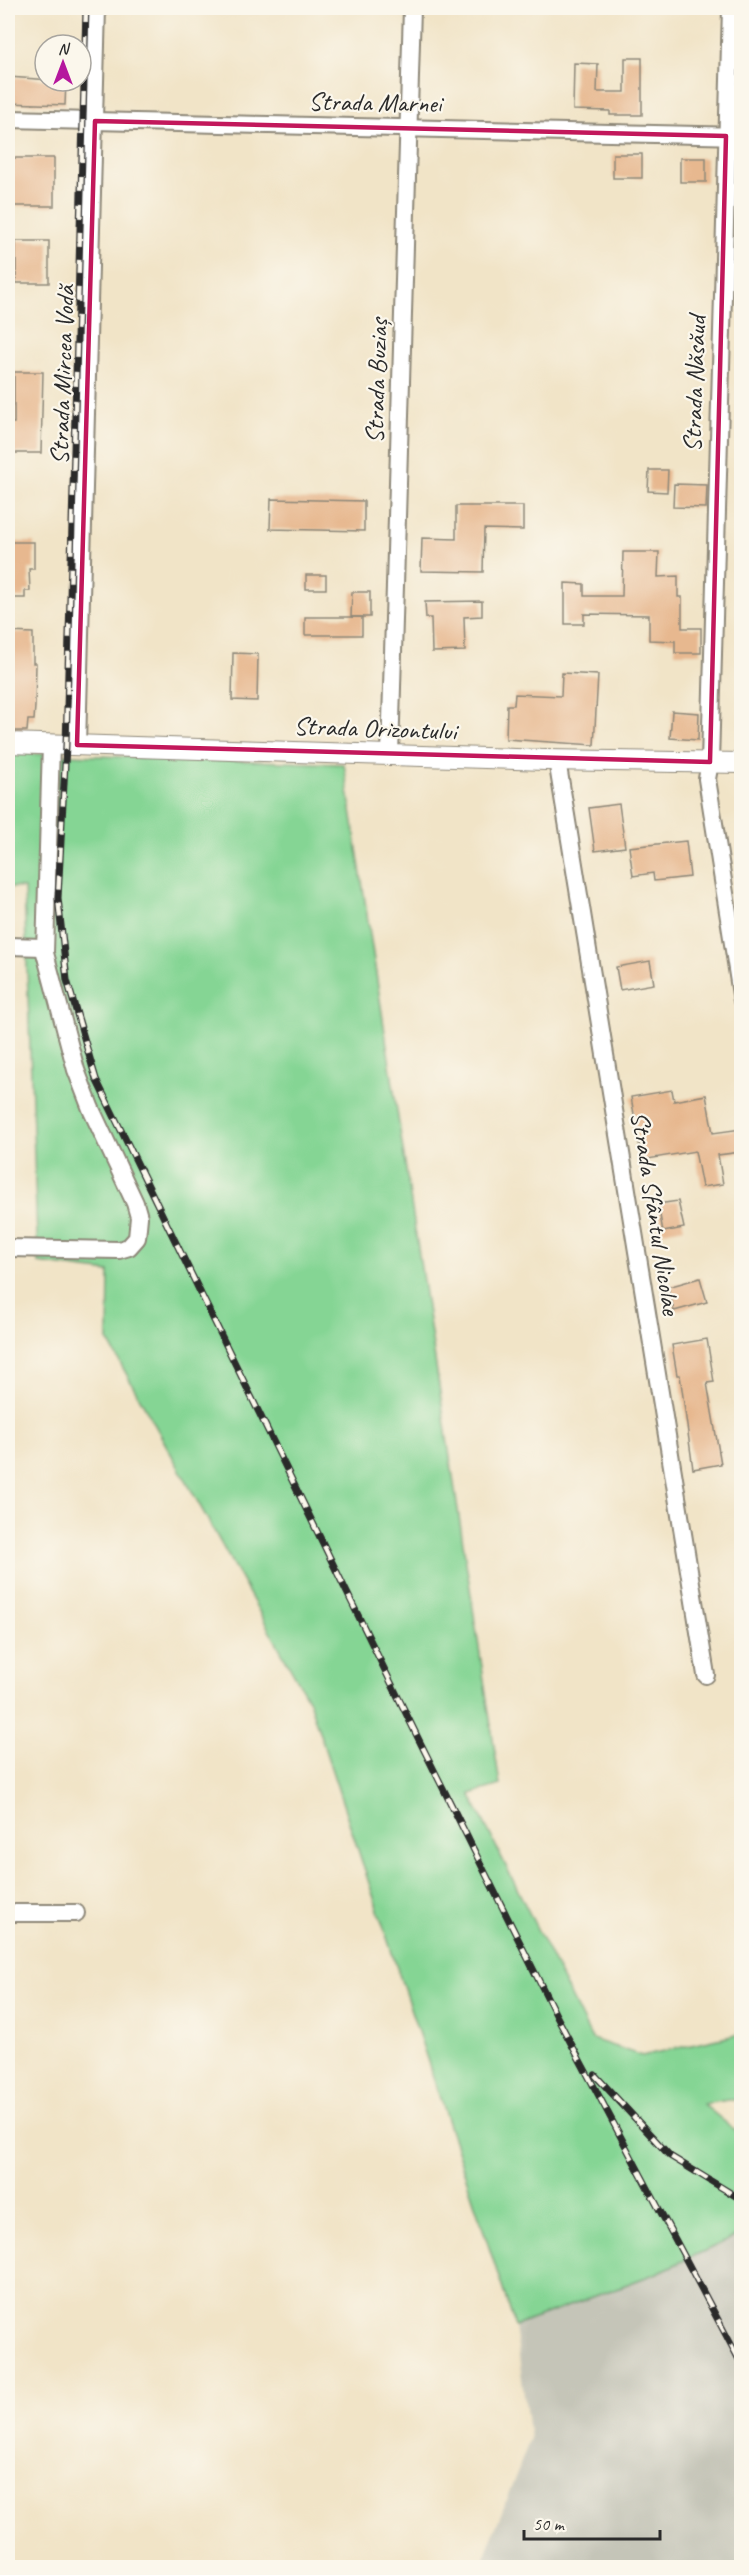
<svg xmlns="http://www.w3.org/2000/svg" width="749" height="2575" font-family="Caveat,sans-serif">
  <rect width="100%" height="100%" fill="#fbf7ec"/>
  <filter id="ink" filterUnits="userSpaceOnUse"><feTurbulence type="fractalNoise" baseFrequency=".0167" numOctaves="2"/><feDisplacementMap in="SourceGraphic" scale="12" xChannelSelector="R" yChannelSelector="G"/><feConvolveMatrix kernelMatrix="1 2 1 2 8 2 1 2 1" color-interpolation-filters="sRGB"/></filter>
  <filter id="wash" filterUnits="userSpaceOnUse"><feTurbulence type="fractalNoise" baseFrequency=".008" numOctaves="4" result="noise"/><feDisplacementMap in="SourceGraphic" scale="24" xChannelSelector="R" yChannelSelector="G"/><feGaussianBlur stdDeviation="1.35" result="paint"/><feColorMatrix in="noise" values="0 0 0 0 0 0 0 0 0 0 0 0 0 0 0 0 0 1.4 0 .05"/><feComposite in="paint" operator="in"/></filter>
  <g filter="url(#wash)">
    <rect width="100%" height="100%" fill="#f1e4c7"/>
    <path fill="#c5c5b8" d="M741,2234V2567L480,2568L530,2439L515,2326L657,2273Z"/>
    <path fill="#85d594" stroke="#588060" stroke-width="1.5" d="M8,753L344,764L500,1785L470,1794L592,2039L642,2056L741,2034V2098L703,2104L741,2135V2234L657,2273L515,2326L309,1701L108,1341L109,1272L38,1263L24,888L8,887Z"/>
    <g id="blocks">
      <g fill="#e7b88f">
        <path d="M625,58H642V115H610V111L573,110L574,63L598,64L597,92H625Z"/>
        <path d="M8,77L66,81L65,105L8,103Z"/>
        <rect x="613" y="154" width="29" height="24"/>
        <rect x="8" y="158" width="46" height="48"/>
        <rect x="680" y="158" width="26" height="24"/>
        <rect x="16" y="241" width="33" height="42"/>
        <path d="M14,372H43L41,453H8V423H14Z"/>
        <path d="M649,470H668L667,492L648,491Z"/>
        <path d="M674,484L707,485L706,508L673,507Z"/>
        <path d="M271,499L364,501V531L270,529Z"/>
        <path d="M456,506H523V530L484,529L483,572L421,571L422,538L456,539Z"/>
        <path d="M8,542H34V569H29L30,591H25V598H8Z"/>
        <path d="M623,552H659L658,577L678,576V597H682V628H701V653H675V641L649,640V615L584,614V624H565V583L584,584V596H622Z"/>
        <rect x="306" y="575" width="20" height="14"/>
        <path d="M352,592H370V617H351Z"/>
        <path d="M482,601V616L464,617L465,651L432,652L431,618H426L425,602Z"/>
        <rect x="305" y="617" width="57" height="18"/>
        <path d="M8,632L33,633V663H36L35,706L34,720H28L27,731H8Z"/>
        <path d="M233,653L258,654L257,701L232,700Z"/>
        <path d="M562,673L598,675L594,745L506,739L507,705H514L515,694L561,696Z"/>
        <path d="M672,711L699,713L698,740L670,738Z"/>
        <path d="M619,804L625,847L595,851L589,808Z"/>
        <path d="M686,841L690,877L654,881L653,873L633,876L629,847Z"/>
        <path d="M650,961L654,984L620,990L616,967Z"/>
        <path d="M672,1090L674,1101L706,1095L713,1133L741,1129V1152L718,1155L723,1184L702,1187L695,1151L642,1160L631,1097Z"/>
        <path d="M678,1201L684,1228L663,1232L658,1204Z"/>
        <path d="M700,1278L707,1302L674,1311L668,1287Z"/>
        <path d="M707,1339L714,1382L707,1383L721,1464L693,1469L680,1375H677L672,1345Z"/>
      </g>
    </g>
  </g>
  <g filter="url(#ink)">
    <use href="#blocks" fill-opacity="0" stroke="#8e8879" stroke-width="1.5"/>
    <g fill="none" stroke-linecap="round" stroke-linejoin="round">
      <defs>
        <g id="minor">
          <path d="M731,8L710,762L707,779L742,1001"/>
          <path d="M8,119L742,136"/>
          <path d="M77,745L97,8"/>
          <path d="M390,755L412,8"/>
          <path d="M557,760L706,1675"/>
          <path d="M8,946L44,947"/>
          <path d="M8,1248L119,1250L129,1247L137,1238L139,1217L135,1203L91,1109L76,1070L45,953L51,744"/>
          <path d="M8,1913H76"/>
        </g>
        <path id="tertiary" d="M8,743L545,760L742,763"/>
      </defs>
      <use href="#minor" stroke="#8e8879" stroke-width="20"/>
      <use href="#tertiary" stroke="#8e8879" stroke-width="22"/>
      <use href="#minor" stroke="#fff" stroke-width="16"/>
      <use href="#tertiary" stroke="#fff" stroke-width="20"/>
      <defs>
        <g id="rail">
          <path d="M86,8L66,745L58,898L67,980L96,1079L419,1740L557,2017L742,2365"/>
          <path d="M595,2075L670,2156L742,2200"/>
        </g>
      </defs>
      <use href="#rail" stroke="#2b2b2b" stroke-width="7"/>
      <use href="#rail" stroke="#fbf7ec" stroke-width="4.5" stroke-dasharray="14" stroke-linecap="butt"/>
    </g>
  </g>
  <path fill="none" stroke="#c2185b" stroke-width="4.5" stroke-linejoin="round" d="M95,121L726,136L710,762L77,745Z"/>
  <g text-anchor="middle" stroke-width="4.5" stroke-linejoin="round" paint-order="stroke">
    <g font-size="26" fill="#2b2b2b" stroke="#fbf7ec">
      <text transform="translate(375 102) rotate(1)" y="9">Strada Marnei</text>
      <text transform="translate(62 375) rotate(-88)" y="9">Strada Mircea Vodă</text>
      <text transform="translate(376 381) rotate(-88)" y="9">Strada Buziaș</text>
      <text transform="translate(694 384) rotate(-88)" y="9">Strada Năsăud</text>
      <text transform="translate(375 728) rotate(2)" y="9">Strada Orizontului</text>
      <text transform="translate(656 1213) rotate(81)" y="9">Strada Sfântul Nicolae</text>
    </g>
  </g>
  <rect width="749" height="2575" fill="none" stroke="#fbf7ec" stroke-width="30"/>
  <g transform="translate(63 63)"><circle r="28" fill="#fbf7ec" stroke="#a8a59f" stroke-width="1.5"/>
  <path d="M0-4.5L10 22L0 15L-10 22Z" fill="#b5179e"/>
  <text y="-9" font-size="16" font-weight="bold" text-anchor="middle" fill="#2b2b2b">N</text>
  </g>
  <path d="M524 2530v9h136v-9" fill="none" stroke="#2b2b2b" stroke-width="3"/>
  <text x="533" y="2530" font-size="18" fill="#2b2b2b" stroke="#fbf7ec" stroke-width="4.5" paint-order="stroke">50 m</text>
</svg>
